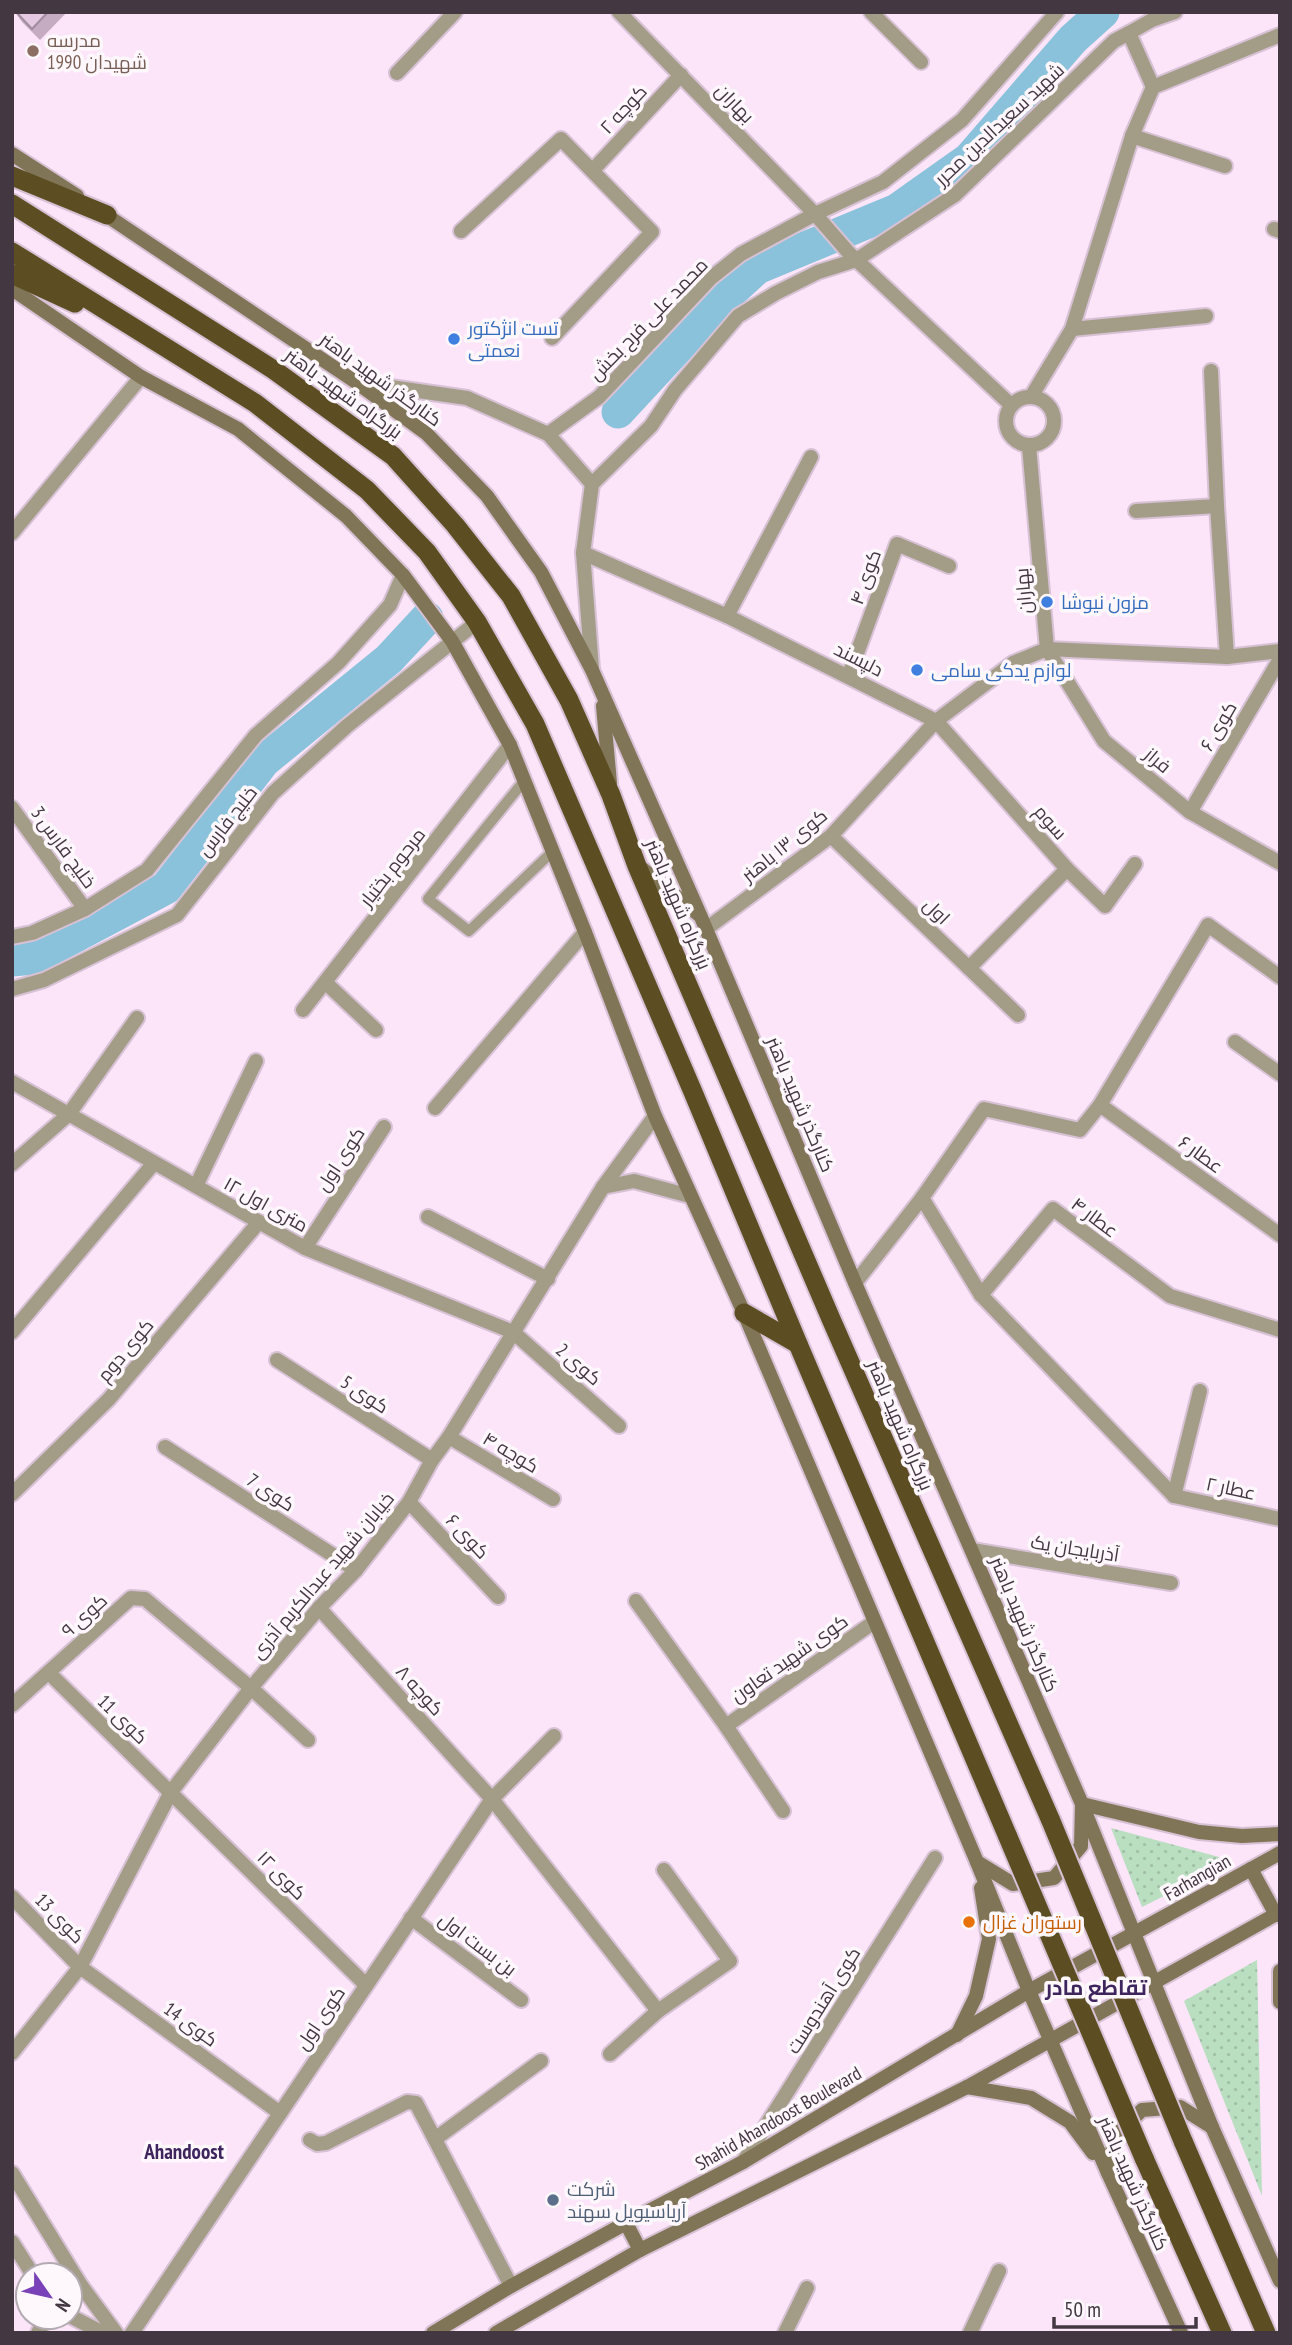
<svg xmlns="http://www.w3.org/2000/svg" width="1292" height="2345" font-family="'PT Sans Narrow',Cairo,sans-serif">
  <defs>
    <pattern id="green-dots" width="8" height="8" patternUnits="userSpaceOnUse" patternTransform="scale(1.75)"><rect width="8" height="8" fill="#b9dec0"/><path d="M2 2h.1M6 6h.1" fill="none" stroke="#a0bfa6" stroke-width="1.8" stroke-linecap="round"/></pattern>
  </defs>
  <rect width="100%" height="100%" fill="#fce4f9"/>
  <g fill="url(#green-dots)">
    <path d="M1111,1828L1234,1861L1142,1907Z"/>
    <path d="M1257,1960L1262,2196L1184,2001Z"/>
  </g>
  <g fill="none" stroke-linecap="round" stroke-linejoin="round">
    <g stroke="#89c2da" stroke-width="33">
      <path d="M618,412L722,300L757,268L897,210L969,159L1073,39L1103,12"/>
      <path d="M12,960L34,958L166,888L264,761L389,659L427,618"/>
    </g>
    <defs>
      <path id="service" d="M524,781L428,899L469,931L552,852"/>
      <g id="minor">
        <path d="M871,12L921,62"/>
        <path d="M1129,33L1152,20L1175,12"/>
        <path d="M397,73L455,12"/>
        <path d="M1132,136L1225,166"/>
        <path d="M593,170L681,75"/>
        <path d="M1274,229L1280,231"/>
        <path d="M461,231L561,139L652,232L552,338"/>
        <path d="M1072,329L1206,316"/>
        <path d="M1211,371L1217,506L1227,657"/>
        <path d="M1031,397L1072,329L1132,136L1153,87L1280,35"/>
        <path d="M548,434L599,397L711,278L741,254L815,214L883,182L962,120L1057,12"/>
        <path d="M592,484L651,426L675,390L738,316L776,293L818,272L856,260L955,195L1114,41L1129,33L1153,87"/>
        <path d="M1136,511L1217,506"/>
        <path d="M12,533L141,377"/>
        <path d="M727,616L811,457"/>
        <path d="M849,675L897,544L949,566"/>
        <path d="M936,721L1067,869L1105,906L1135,864"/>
        <path d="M12,808L85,909"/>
        <path d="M1190,812L1280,659"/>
        <path d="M831,836L1018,1015"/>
        <path d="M12,937L32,933L85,909L147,870L256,735L338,663L390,605L403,575"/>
        <path d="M969,968L1067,869"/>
        <path d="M326,983L376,1030"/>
        <path d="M12,989L44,980L177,915L273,793L347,726L477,622"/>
        <path d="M303,1010L510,745"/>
        <path d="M1235,1042L1280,1074"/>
        <path d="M12,1082L305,1248L513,1332L619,1426"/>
        <path d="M1100,1105L1280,1235"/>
        <path d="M435,1108L585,932"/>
        <path d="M12,1164L69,1114L137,1018"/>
        <path d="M196,1186L256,1061"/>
        <path d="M603,1187L634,1181L690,1196"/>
        <path d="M922,1198L981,1295L1053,1209L1170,1296L1280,1330"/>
        <path d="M428,1217L548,1279"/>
        <path d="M305,1248L384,1127"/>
        <path d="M855,1283L922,1198L984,1109L1080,1130L1100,1105L1208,925L1280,977"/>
        <path d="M981,1295L1174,1496"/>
        <path d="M12,1332L154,1163"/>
        <path d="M277,1360L432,1460"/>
        <path d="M449,1437L553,1499"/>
        <path d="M165,1447L356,1570"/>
        <path d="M12,1494L109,1399L259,1222"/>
        <path d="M1174,1496L1280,1519"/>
        <path d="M1174,1496L1200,1391"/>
        <path d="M409,1502L498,1597"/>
        <path d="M972,1550L1171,1583"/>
        <path d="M636,1601L726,1726L783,1811"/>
        <path d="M319,1608L492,1799L658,2011"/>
        <path d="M49,1673L366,1985"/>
        <path d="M12,1705L131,1598L145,1599L251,1688L308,1740"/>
        <path d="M726,1726L874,1622"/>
        <path d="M12,1897L80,1967L280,2113"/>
        <path d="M411,1918L521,2000"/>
        <path d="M12,2053L80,1967L171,1792L251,1688L319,1608L356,1570L409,1502L432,1460L449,1437L603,1187L655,1116"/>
        <path d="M610,2054L658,2011L730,1961L664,1870"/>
        <path d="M435,2139L541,2061"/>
        <path d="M310,2140L317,2144L326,2143L407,2102L416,2103L511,2286"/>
        <path d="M743,2162L935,1858"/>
        <path d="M12,2173L80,2284L116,2333"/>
        <path d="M12,2242L33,2275"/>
        <path d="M70,2316L103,2333"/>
        <path d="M38,2333L47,2317"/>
        <path d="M132,2333L492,1799L554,1736"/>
        <path d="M785,2333L807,2288"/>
        <path d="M970,2333L999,2271"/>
      </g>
      <g id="tertiary">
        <path d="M619,12L815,214L849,253L1011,405"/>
        <path d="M356,382L467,398L548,434L592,484L583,553L592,669"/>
        <circle cx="1030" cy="421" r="24"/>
        <path d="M1029,446L1047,649L1104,741L1190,812L1280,863"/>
        <path d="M583,553L727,616L936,721"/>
        <path d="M706,929L831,836L936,721L1013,663L1047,649L1227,657L1280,651"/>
      </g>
      <g id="secondary">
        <path d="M12,154L77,196"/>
        <path d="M100,211L356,382L426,433L487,496L541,572L592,670L701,917L855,1283L1082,1804L1212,2127L1280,2281"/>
        <path d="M12,289L141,377L238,429L346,516L403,575L452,641L510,745L585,932L655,1116L744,1313L977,1862L1029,1991L1108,2173L1181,2333"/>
        <path d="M603,706L610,783"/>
        <path d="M640,867L698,914"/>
        <path d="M977,1862L1013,1884L1054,1878L1081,1846L1082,1804L1199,1832L1242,1836L1280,1834"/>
        <path d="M1251,1869L1276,1915"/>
        <path d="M1280,1971V2002"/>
        <path d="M957,2035L976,1996L989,1939L981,1888"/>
        <path d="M967,2087L1031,2098L1070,2122L1093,2153"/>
        <path d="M1108,2173L1115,2136L1142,2110L1180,2107L1212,2127"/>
        <path d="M626,2223L640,2250"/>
        <path d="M433,2333L511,2286L626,2223L743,2162L1029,1991L1280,1853"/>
        <path d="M496,2333L640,2250L967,2087L1280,1912"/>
      </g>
      <g id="trunk">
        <path d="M12,176L107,215"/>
        <path d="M12,204L274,370L393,456L455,525L511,596L569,700L611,795L637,866L831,1319L1051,1821"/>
        <path d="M12,252L255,403L367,490L427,552L477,622L535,724L693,1092L798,1344L1008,1837"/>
        <path d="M12,274L75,303"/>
        <path d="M744,1313L798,1344"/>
        <path d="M1183,2141L1266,2333"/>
        <path d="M1144,2158L1222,2333"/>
      </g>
    </defs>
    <use href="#service" stroke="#d7c1d4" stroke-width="14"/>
    <use href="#minor" stroke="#d7c1d4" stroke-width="18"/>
    <use href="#tertiary" stroke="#d7c1d4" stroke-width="18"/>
    <use href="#secondary" stroke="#d7c1d4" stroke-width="18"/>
    <use href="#trunk" stroke="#d7c1d4" stroke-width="23"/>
    <use href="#service" stroke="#a39c87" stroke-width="10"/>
    <use href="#minor" stroke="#a39c87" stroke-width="14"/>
    <use href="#tertiary" stroke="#a39c87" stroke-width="14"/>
    <use href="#secondary" stroke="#807556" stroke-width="14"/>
    <use href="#trunk" stroke="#5c4e22" stroke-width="19"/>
    <defs>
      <g id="trunk-bridge">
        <path d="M1051,1821L1183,2141"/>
        <path d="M1008,1837L1144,2158"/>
      </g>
    </defs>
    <use href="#trunk-bridge" stroke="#d7c1d4" stroke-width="23" stroke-linecap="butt"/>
    <use href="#trunk-bridge" stroke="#5c4e22" stroke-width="19"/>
  </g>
  <path fill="#c5acc2" d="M15,12H67L40,40L22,22Z"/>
  <path fill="#e5c8e2" stroke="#a08c9e" stroke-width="2" d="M16,12H48L32,29Z"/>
  <circle fill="#8d6e63" stroke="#fef8fd" stroke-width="2.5" cx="33" cy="51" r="7"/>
  <g fill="#3f7fe0" stroke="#fef8fd" stroke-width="2.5">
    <circle cx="454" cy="339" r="7"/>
    <circle cx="1047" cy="602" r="7"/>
    <circle cx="917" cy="670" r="7"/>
  </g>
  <circle fill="#e8710a" stroke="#fef8fd" stroke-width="2.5" cx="969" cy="1922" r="7"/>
  <circle fill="#5c6f8a" stroke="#fef8fd" stroke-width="2.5" cx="553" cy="2200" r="7"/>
  <g text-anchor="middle" stroke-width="7" stroke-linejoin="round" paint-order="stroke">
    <g font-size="19" fill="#785e54" stroke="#fef8fd" text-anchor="start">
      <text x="47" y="47">مدرسه<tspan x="47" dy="22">شهیدان 1990</tspan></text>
    </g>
    <g font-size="19" fill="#433742" stroke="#fef8fd">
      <text transform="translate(735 103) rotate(46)" y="7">بهاران</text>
      <text transform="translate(623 109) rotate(-47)" y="7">کوچه ۲</text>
      <text transform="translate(999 124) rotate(-43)" y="7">شهید سعیدالدین محرر</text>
      <text transform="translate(648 319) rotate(-46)" y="7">محمد علی فرح بخش</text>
      <text transform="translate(381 379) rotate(36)" y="7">کنارگذر شهید باهنر</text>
      <text transform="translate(344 393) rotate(36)" y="7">بزرگراه شهید باهنر</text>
      <text transform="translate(865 577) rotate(-70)" y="7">کوی ۴</text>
      <text transform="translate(1023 591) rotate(-95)" y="7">بهاران</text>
      <text transform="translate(859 659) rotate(27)" y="7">دلپسند</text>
      <text transform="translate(1218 726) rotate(-60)" y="7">کوی ۶</text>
      <text transform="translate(1158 760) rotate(40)" y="7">فراز</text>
      <text transform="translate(227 821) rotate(-52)" y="7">خلیج فارس</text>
      <text transform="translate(1051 822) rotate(49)" y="7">سوم</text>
      <text transform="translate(784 845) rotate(-39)" y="7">کوی ۱۳ باهنر</text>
      <text transform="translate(64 847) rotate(54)" y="7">خلیج فارس 3</text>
      <text transform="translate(392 867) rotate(-52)" y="7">مرحوم بختیار</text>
      <text transform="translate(679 904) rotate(67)" y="7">بزرگراه شهید باهنر</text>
      <text transform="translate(937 911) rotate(44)" y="7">اول</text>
      <text transform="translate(801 1104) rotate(67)" y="7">کنارگذر شهید باهنر</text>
      <text transform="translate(1201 1154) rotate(36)" y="7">عطار ۶</text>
      <text transform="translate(340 1159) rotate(-57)" y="7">کوی اول</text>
      <text transform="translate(266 1204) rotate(29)" y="7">۱۲ متری اول</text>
      <text transform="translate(1095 1217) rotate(37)" y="7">عطار ۴</text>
      <text transform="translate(125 1350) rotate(-50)" y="7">کوی دوم</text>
      <text transform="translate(579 1364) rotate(41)" y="7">کوی 2</text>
      <text transform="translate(365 1394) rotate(33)" y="7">کوی 5</text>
      <text transform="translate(901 1425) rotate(67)" y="7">بزرگراه شهید باهنر</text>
      <text transform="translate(511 1452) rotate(31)" y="7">کوچه ۴</text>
      <text transform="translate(1231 1488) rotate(12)" y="7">عطار ۲</text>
      <text transform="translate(271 1492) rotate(33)" y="7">کوی 7</text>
      <text transform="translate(468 1536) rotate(47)" y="7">کوی ۶</text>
      <text transform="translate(1075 1548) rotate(9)" y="7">آذربایجان یک</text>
      <text transform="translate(322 1575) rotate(-50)" y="7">خیابان شهید عبدالکریم آذری</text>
      <text transform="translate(84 1615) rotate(-42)" y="7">کوی ۹</text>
      <text transform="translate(1025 1624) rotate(67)" y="7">کنارگذر شهید باهنر</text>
      <text transform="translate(789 1658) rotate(-35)" y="7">کوی شهید تعاون</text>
      <text transform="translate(420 1690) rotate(48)" y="7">کوچه ۸</text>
      <text transform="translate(123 1719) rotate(44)" y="7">کوی 11</text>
      <text transform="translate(282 1875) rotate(45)" y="7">کوی ۱۲</text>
      <text transform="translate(1197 1877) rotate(-30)" y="7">Farhangian</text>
      <text transform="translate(60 1918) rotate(46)" y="7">کوی 13</text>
      <text transform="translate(478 1944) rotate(37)" y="7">بن بست اول</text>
      <text transform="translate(823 2000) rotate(-58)" y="7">کوی آهندوست</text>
      <text transform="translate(320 2018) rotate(-56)" y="7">کوی اول</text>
      <text transform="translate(191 2024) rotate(36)" y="7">کوی 14</text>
      <text transform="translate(778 2118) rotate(-30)" y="7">Shahid Ahandoost Boulevard</text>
      <text transform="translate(1134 2183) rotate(66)" y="7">کنارگذر شهید باهنر</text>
    </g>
    <g font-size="19" fill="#366cbe" stroke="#fef8fd" text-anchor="start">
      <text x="468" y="335">تست انژکتور<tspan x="468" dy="22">نعمتی</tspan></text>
      <text x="1061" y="609">مزون نیوشا</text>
      <text x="931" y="677">لوازم یدکی سامی</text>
    </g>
    <g font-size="19" fill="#c56008" stroke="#fef8fd" text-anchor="start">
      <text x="983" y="1929">رستوران غزال</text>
    </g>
    <g font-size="19" fill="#4e5e75" stroke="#fef8fd" text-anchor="start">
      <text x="567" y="2196">شرکت<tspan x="567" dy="22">آریاسیویل سهند</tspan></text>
    </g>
    <g font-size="21" font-weight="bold" fill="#3e255e" stroke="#fef8fd">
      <text x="1096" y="1995">تقاطع مادر</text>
      <text x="184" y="2159">Ahandoost</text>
    </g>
  </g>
  <rect width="1292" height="2345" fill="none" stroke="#433742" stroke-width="28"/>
  <g transform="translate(49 2296) rotate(124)"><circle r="33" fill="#fef8fd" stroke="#b3abb2" stroke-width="2"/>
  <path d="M0-5L12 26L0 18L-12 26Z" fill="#7942b8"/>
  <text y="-10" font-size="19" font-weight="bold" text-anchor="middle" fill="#433742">N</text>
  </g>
  <path d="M1054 2317v10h142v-10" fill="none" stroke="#433742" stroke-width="3.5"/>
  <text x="1064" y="2317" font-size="21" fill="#433742" stroke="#fef8fd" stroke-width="5" paint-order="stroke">50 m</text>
</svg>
